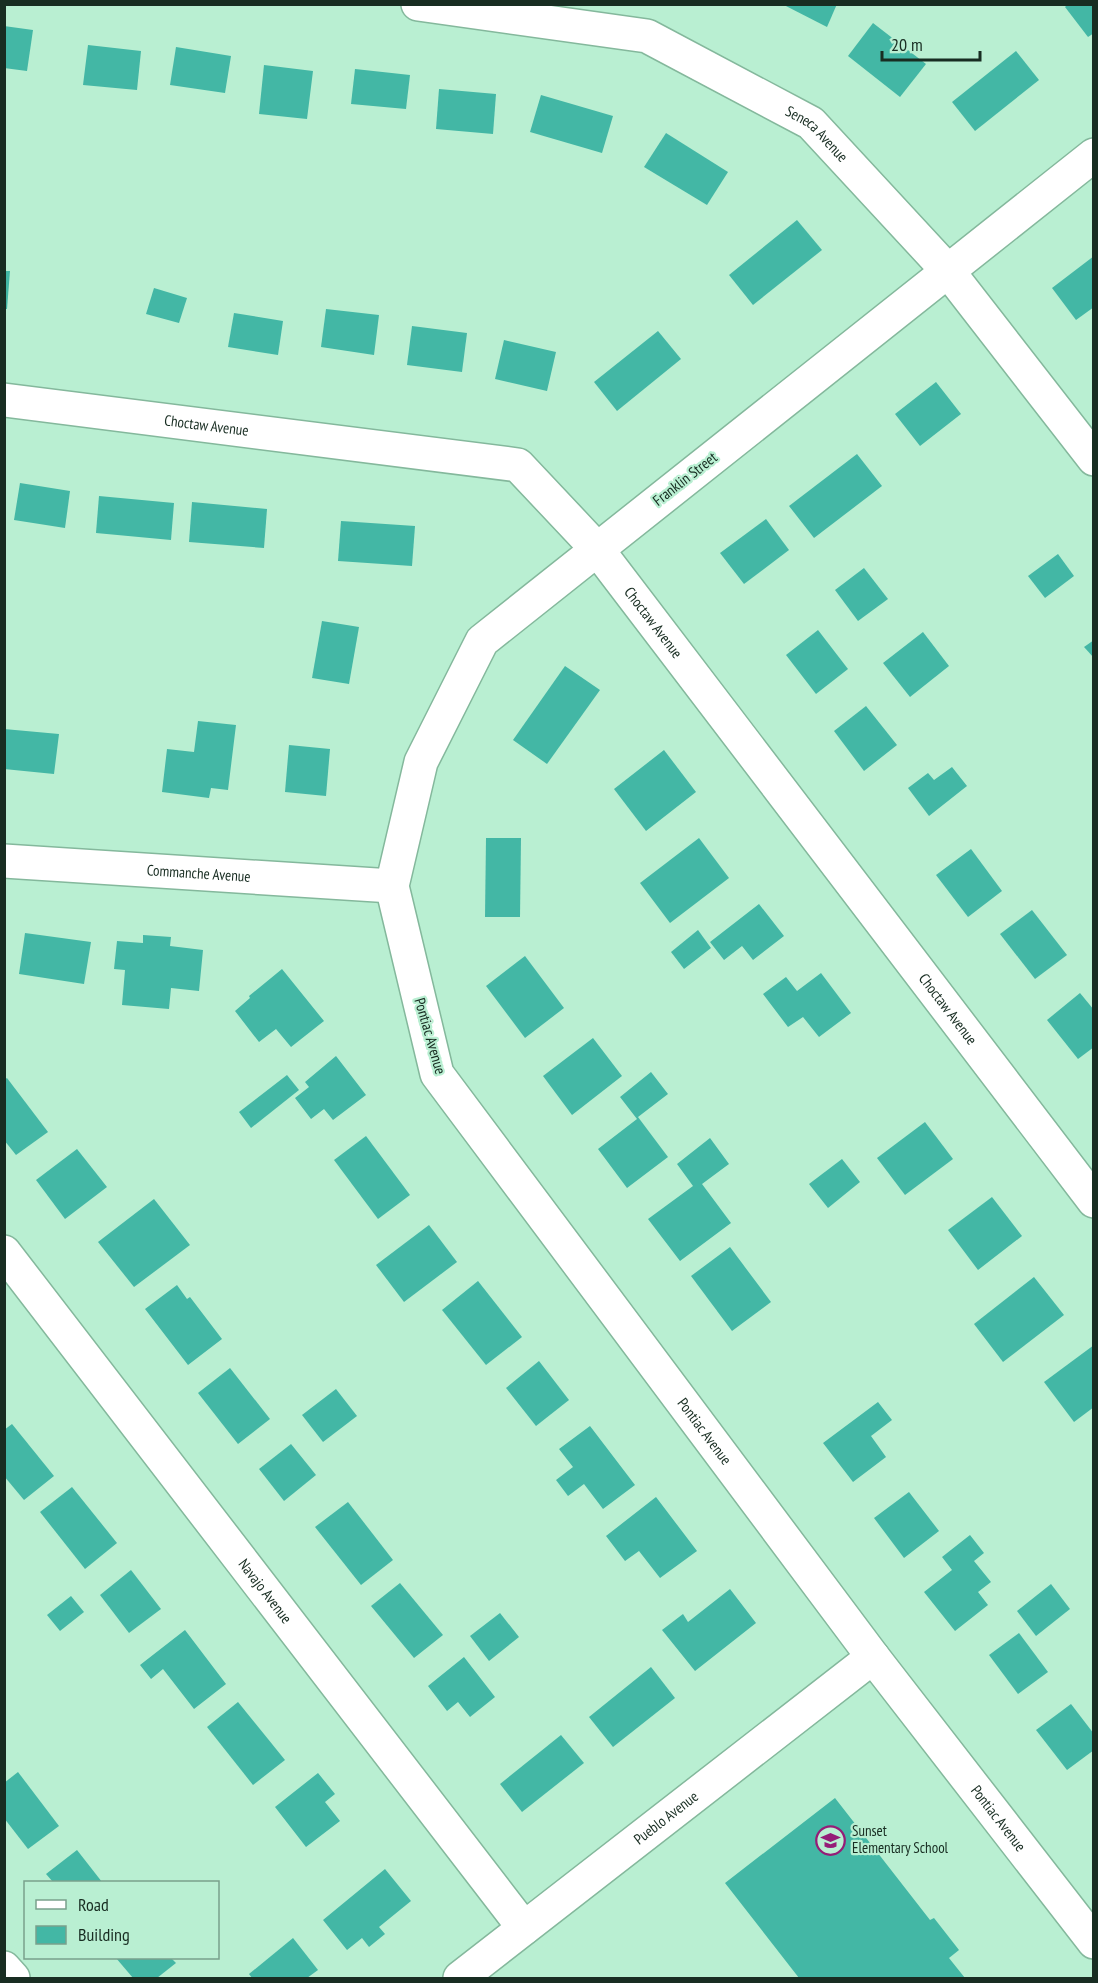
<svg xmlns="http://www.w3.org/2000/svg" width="1098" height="1983" font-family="'PT Sans Narrow',sans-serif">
  <rect width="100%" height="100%" fill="#b9efd2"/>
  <g fill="#43b7a5">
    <path d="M782,4H837L827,27Z"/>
    <path d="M1068,4H1094V33L1088,37L1065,7Z"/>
    <path d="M873,23L926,64L900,97L848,56Z"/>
    <path d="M4,26L33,30L27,71L4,68Z"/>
    <path d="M88,45L141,51L137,90L83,85Z"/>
    <path d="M176,47L231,56L225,93L170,85Z"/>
    <path d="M1016,51L1039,80L975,131L952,102Z"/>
    <path d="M264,65L313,71L307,119L259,114Z"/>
    <path d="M355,69L410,75L406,109L351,104Z"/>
    <path d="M439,89L496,94L493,134L436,129Z"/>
    <path d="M541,95L613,116L602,153L530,132Z"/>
    <path d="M666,133L728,172L707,205L644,167Z"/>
    <path d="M797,220L822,250L753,305L729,275Z"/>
    <path d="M1094,256V307L1076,320L1052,288Z"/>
    <path d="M4,271H10L7,309H4Z"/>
    <path d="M154,288L187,298L179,323L146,314Z"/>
    <path d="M326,309L379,315L374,355L321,347Z"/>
    <path d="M234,313L283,321L278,355L228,347Z"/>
    <path d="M412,326L467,333L462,372L407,365Z"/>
    <path d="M658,331L681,359L617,411L594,382Z"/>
    <path d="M504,340L556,352L547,391L495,379Z"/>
    <path d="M936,382L961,414L920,446L895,414Z"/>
    <path d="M857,454L882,486L814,538L789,506Z"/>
    <path d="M20,483L70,491L65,528L14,520Z"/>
    <path d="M99,496L174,503L171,540L96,533Z"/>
    <path d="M192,502L267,509L264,548L189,542Z"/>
    <path d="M766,519L789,550L744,584L720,553Z"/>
    <path d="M341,521L415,526L412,566L338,561Z"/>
    <path d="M1058,554L1074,576L1045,598L1028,576Z"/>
    <path d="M864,568L888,599L858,621L835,590Z"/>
    <path d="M322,621L359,627L349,684L312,678Z"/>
    <path d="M818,630L848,669L816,694L786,655Z"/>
    <path d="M923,632L949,666L910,697L883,663Z"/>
    <path d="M1094,640V658L1084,647Z"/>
    <path d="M565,666L600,690L547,764L513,740Z"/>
    <path d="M866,706L897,745L864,771L834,731Z"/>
    <path d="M198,721L236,725L228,790L211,788L209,798L162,792L167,749L194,752Z"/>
    <path d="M4,729L59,734L54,774L4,769Z"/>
    <path d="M289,745L330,749L326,796L285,792Z"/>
    <path d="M664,750L696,792L646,831L614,789Z"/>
    <path d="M952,767L967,786L929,816L908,788L928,773L934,780Z"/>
    <path d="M486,838H521L520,917H485Z"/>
    <path d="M699,838L729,878L670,923L640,883Z"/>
    <path d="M971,849L1002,891L968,917L936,875Z"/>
    <path d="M759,904L784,936L753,960L742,946L724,960L710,942Z"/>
    <path d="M1032,910L1067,955L1035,979L1000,934Z"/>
    <path d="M698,930L711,948L684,969L671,952Z"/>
    <path d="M25,933L91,942L84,984L19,974Z"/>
    <path d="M143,935L171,937L170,946L203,950L199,991L171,988L169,1009L122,1005L125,970L114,969L117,941L143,943Z"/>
    <path d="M525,956L564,1008L525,1038L486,986Z"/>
    <path d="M282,969L324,1021L291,1047L276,1029L259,1042L235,1011L250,998L249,996Z"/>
    <path d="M821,973L851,1013L819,1037L803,1017L788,1027L763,994L786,977L797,991Z"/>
    <path d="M1080,993L1094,1010V1047L1078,1059L1047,1020Z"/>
    <path d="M593,1038L622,1076L572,1115L543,1076Z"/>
    <path d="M336,1056L366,1095L333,1120L324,1109L311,1119L295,1098L309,1087L305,1082Z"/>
    <path d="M651,1072L668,1094L638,1117L668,1157L627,1188L598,1149L637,1119L620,1097Z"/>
    <path d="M287,1075L299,1090L251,1128L239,1112Z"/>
    <path d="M7,1078L48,1132L16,1155L4,1140V1080Z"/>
    <path d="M925,1122L953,1159L905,1195L877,1158Z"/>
    <path d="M366,1136L410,1195L378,1219L334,1160Z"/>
    <path d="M710,1138L729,1164L702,1184L731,1223L680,1261L648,1219L693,1186L677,1164Z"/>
    <path d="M77,1149L107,1187L65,1219L36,1180Z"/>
    <path d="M842,1159L860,1182L828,1208L809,1184Z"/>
    <path d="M992,1197L1022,1236L978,1270L948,1230Z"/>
    <path d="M154,1199L190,1245L134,1287L98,1242Z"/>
    <path d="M429,1225L457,1262L404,1302L376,1265Z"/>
    <path d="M730,1247L771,1302L732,1331L691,1276Z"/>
    <path d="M1034,1277L1064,1315L1003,1362L974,1324Z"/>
    <path d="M478,1281L522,1337L486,1365L442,1310Z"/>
    <path d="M177,1285L187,1299L190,1297L222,1339L188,1365L145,1309Z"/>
    <path d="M1094,1345V1407L1074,1422L1044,1382Z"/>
    <path d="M539,1361L569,1400L536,1426L506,1388Z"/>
    <path d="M230,1368L270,1419L238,1444L198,1393Z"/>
    <path d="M336,1389L357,1416L323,1442L302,1415Z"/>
    <path d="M878,1402L892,1420L871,1436L886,1457L853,1482L823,1443Z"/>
    <path d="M12,1424L54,1476L24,1500L4,1476V1430Z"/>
    <path d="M590,1426L635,1485L603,1509L584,1484L568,1496L556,1480L573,1467L559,1449Z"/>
    <path d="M291,1444L316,1475L284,1501L259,1469Z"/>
    <path d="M72,1487L117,1543L85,1569L40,1512Z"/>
    <path d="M909,1492L939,1531L904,1558L874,1518Z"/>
    <path d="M656,1497L697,1551L660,1578L639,1551L625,1561L606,1536Z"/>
    <path d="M348,1502L393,1560L361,1585L315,1527Z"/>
    <path d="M970,1535L984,1553L974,1561L991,1582L978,1592L988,1605L955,1631L924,1592L952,1570L942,1557Z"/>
    <path d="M131,1570L161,1609L129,1633L100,1595Z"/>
    <path d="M400,1583L443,1635L414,1658L371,1606Z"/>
    <path d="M1051,1584L1070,1609L1036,1636L1017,1611Z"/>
    <path d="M730,1589L756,1623L695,1671L662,1630L683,1614L688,1622Z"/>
    <path d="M71,1596L84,1612L60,1631L47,1615Z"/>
    <path d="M500,1613L519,1637L489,1661L470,1636Z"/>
    <path d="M185,1630L226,1684L194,1709L163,1669L151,1679L140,1665Z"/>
    <path d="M1019,1633L1048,1672L1018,1694L989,1655Z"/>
    <path d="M464,1657L495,1697L470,1717L458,1702L447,1711L428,1686Z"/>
    <path d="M651,1667L675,1698L613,1747L589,1717Z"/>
    <path d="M238,1702L285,1760L253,1785L207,1727Z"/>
    <path d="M1071,1704L1094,1734V1750L1067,1770L1036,1730Z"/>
    <path d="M561,1735L584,1763L522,1812L500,1784Z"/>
    <path d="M18,1772L59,1826L28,1849L4,1818V1783Z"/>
    <path d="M318,1773L335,1794L325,1802L340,1821L306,1847L275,1807Z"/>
    <path d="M835,1798L930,1920L934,1918L959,1950L949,1958L965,1978H799L725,1883Z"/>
    <path d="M77,1850L102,1882H53L46,1874Z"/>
    <path d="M385,1869L411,1901L379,1927L385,1934L369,1947L362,1938L347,1950L323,1920Z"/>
    <path d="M293,1938L318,1970L307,1978H252L249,1974Z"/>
    <path d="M116,1958H171L176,1963L157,1978H133Z"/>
  </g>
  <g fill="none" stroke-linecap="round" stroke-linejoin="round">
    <defs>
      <g id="street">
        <path id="s1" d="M418,4L647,36L811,123L948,271L1094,459"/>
        <path id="s2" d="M1094,155L482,641L421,762L392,886L437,1074L873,1657L1094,1942"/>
        <path id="s3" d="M4,400L518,465L597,549L1094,1201"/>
        <path id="s4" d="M4,861L392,886"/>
        <path id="s5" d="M4,1252L524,1928"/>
        <path id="s6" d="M460,1978L873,1657"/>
      </g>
      <path id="secondary" d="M4,1968L13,1978"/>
    </defs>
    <use href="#street" stroke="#84b89c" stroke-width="36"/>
    <use href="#secondary" stroke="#84b89c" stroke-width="36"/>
    <use href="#street" stroke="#fff" stroke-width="33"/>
    <use href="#secondary" stroke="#fff" stroke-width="33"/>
  </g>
  <defs>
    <symbol id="school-ring" viewBox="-11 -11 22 22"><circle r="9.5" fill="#b9efd2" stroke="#951c77" stroke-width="1.5"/><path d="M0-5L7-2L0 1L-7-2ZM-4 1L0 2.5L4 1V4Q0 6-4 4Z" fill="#951c77"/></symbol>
  </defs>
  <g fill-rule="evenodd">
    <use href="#school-ring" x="814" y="1824" width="33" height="33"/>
  </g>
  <g text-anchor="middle" stroke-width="4.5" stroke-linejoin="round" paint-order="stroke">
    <g font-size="15" fill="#182d22" stroke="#b9efd2">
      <text dy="5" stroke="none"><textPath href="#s1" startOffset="428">Seneca Avenue</textPath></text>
      <text dy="5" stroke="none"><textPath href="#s3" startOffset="204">Choctaw Avenue</textPath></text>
      <text transform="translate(685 479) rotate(-38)" y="5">Franklin Street</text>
      <text dy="5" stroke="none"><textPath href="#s3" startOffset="726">Choctaw Avenue</textPath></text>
      <text dy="5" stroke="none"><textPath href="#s4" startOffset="195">Commanche Avenue</textPath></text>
      <text dy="5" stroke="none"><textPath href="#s3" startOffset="1212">Choctaw Avenue</textPath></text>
      <text transform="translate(430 1036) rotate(74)" y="5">Pontiac Avenue</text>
      <text dy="5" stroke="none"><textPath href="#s2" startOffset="1684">Pontiac Avenue</textPath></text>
      <text dy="5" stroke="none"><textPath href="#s5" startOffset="428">Navajo Avenue</textPath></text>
      <text dy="5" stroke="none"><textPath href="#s6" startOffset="261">Pueblo Avenue</textPath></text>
      <text dy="5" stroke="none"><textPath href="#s2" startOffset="2170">Pontiac Avenue</textPath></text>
    </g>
    <g font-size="15" fill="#182d22" stroke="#b9efd2" text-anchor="start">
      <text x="852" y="1836">Sunset<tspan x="852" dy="17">Elementary School</tspan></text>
    </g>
  </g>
  <rect width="1098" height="1983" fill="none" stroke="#182d22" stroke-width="12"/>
  <rect x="24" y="1881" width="195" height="78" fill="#b9efd2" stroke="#79a18c" stroke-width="1.5"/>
  <rect x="36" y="1900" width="30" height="9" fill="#ffffff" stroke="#79a18c" stroke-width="1.5"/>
  <text x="78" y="1911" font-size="18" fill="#182d22">Road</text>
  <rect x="36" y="1926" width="30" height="18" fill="#43b7a5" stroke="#79a18c" stroke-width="1.5"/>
  <text x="78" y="1941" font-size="18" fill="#182d22">Building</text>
  <path d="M882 51v9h98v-9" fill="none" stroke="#182d22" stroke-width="3"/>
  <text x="891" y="51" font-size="18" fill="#182d22" stroke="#b9efd2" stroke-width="4.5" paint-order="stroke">20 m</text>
</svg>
